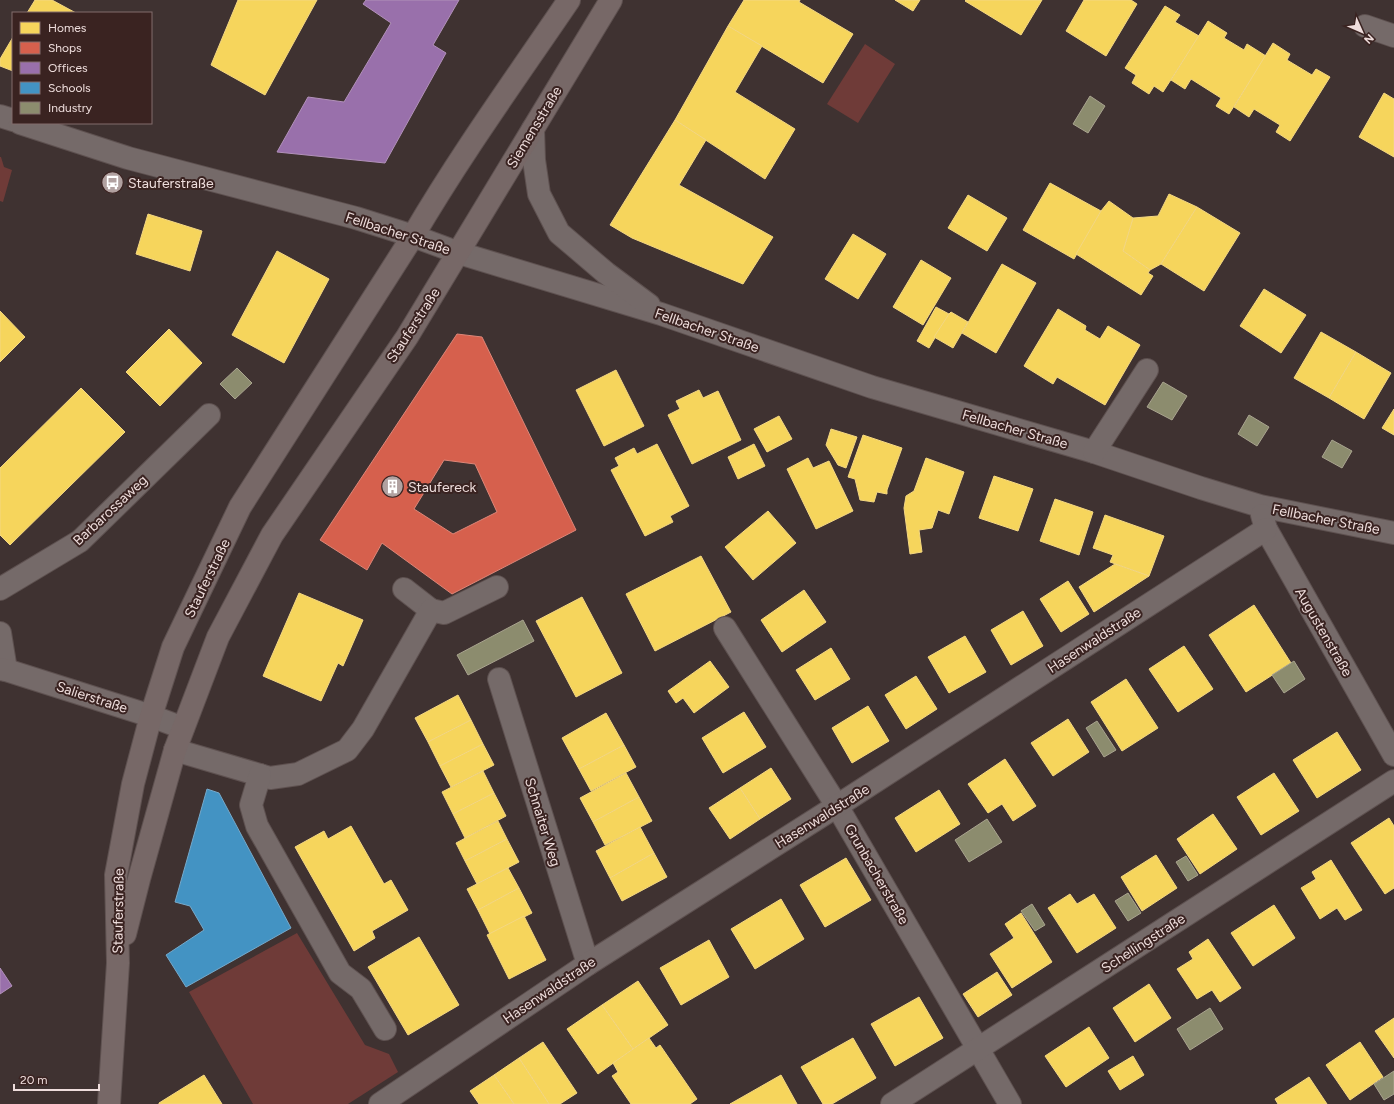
<svg xmlns="http://www.w3.org/2000/svg" width="1394" height="1104" font-family="Figtree,sans-serif">
  <rect width="100%" height="100%" fill="#3f3231"/>
  <g fill="#6f3b38">
    <path d="M865,44L895,64L858,123L827,104Z"/>
    <path d="M0,157H1L4,167L12,170L3,202L0,201Z"/>
    <path d="M297,933L365,1045L389,1054L398,1072L348,1104H253L189,992Z"/>
  </g>
  <g fill="#f6d55c" stroke="#f4d782">
    <path d="M35,0H52L76,13H27Z"/>
    <path d="M238,0H317L265,95L211,65Z"/>
    <path d="M744,0H800L799,2L853,34L823,83L728,26Z"/>
    <path d="M895,0H920L913,11Z"/>
    <path d="M966,0H1042L1021,35L965,1Z"/>
    <path d="M1084,0H1131L1137,4L1106,56L1066,31Z"/>
    <path d="M1165,6L1180,15L1175,22L1199,36L1163,92L1154,86L1149,94L1132,83L1136,75L1125,68Z"/>
    <path d="M1208,21L1227,33L1224,38L1244,50L1247,44L1266,56L1229,114L1216,106L1221,98L1191,79L1185,89L1171,80Z"/>
    <path d="M728,26L762,46L735,92L795,129L765,179L675,120Z"/>
    <path d="M13,37V71L0,66V59Z"/>
    <path d="M1273,43L1290,54L1287,60L1312,75L1316,69L1330,77L1290,141L1276,132L1280,125L1254,109L1249,117L1234,107Z"/>
    <path d="M1384,93L1394,99V157L1359,137Z"/>
    <path d="M675,120L706,140L679,185L773,237L743,284L632,238L610,225Z"/>
    <path d="M1050,183L1101,211L1074,259L1023,230Z"/>
    <path d="M1169,194L1197,207L1161,264L1150,270L1123,251L1133,218L1158,216Z"/>
    <path d="M968,195L1007,218L987,251L948,228Z"/>
    <path d="M1109,201L1133,218L1123,251L1150,270L1148,273L1153,276L1141,295L1076,254L1101,211Z"/>
    <path d="M1197,207L1240,233L1204,291L1161,264Z"/>
    <path d="M148,214L202,231L190,271L136,254Z"/>
    <path d="M853,234L886,254L858,299L825,279Z"/>
    <path d="M277,251L329,279L284,363L232,335Z"/>
    <path d="M921,260L951,278L923,325L893,307Z"/>
    <path d="M1002,264L1036,283L996,353L962,333Z"/>
    <path d="M1264,289L1306,315L1281,353L1240,326Z"/>
    <path d="M936,307L949,314L929,348L917,341Z"/>
    <path d="M1058,309L1086,326L1085,330L1100,339L1108,326L1140,345L1105,405L1057,377L1053,384L1024,366Z"/>
    <path d="M0,311L25,337L0,362Z"/>
    <path d="M951,312L968,322L953,348L934,337L949,314Z"/>
    <path d="M169,329L202,363L160,406L126,372Z"/>
    <path d="M1321,332L1356,352L1329,398L1294,378Z"/>
    <path d="M1356,352L1391,373L1364,419L1329,398Z"/>
    <path d="M616,370L644,426L604,446L576,390Z"/>
    <path d="M81,388L125,432L10,545L0,535V468Z"/>
    <path d="M699,390L703,398L718,391L741,440L692,464L668,415L680,409L676,401Z"/>
    <path d="M1394,409V435L1382,428Z"/>
    <path d="M779,416L792,439L767,452L754,429Z"/>
    <path d="M831,429L857,437L846,468L838,465L826,445Z"/>
    <path d="M863,435L902,448L887,490V494L877,492L874,502L860,500L855,479L848,477Z"/>
    <path d="M657,444L689,506L670,516L673,522L645,536L611,470L619,466L615,458L634,448L637,454Z"/>
    <path d="M754,444L765,466L738,479L728,457Z"/>
    <path d="M808,458L813,468L829,461L853,511L816,529L787,469Z"/>
    <path d="M926,458L964,472L949,514L938,510L932,528L919,530L922,552L910,554L904,508L906,496L914,491Z"/>
    <path d="M994,476L1033,489L1018,531L979,518Z"/>
    <path d="M1055,499L1093,512L1079,555L1040,541Z"/>
    <path d="M768,511L796,543L753,580L725,547Z"/>
    <path d="M1105,515L1164,536L1149,576L1110,562L1113,555L1093,548Z"/>
    <path d="M701,556L731,612L655,651L626,594Z"/>
    <path d="M1115,564L1149,576L1094,612L1079,587Z"/>
    <path d="M1068,581L1089,614L1061,632L1040,599Z"/>
    <path d="M804,590L826,622L782,652L761,620Z"/>
    <path d="M299,593L363,620L343,666L338,663L321,701L263,676Z"/>
    <path d="M582,597L622,673L576,697L536,621Z"/>
    <path d="M1254,605L1291,663L1246,692L1209,635Z"/>
    <path d="M1023,611L1043,646L1011,665L991,630Z"/>
    <path d="M965,636L986,672L949,693L928,657Z"/>
    <path d="M1184,646L1213,689L1178,712L1149,669Z"/>
    <path d="M831,648L850,679L815,700L796,670Z"/>
    <path d="M710,661L729,687L694,713L683,698L676,703L668,691Z"/>
    <path d="M916,676L937,709L906,729L885,695Z"/>
    <path d="M1126,679L1158,728L1122,751L1091,702Z"/>
    <path d="M458,695L471,720L428,742L415,718Z"/>
    <path d="M868,706L889,741L852,763L832,728Z"/>
    <path d="M744,712L766,747L723,773L702,738Z"/>
    <path d="M606,713L624,745L579,769L562,738Z"/>
    <path d="M1068,719L1089,752L1053,776L1031,743Z"/>
    <path d="M471,720L483,744L440,766L428,742Z"/>
    <path d="M1337,732L1361,770L1317,798L1293,760Z"/>
    <path d="M483,744L494,765L451,787L440,766Z"/>
    <path d="M624,745L636,767L591,791L579,769Z"/>
    <path d="M1005,759L1036,806L1013,821L1002,804L988,813L968,784Z"/>
    <path d="M771,768L791,799L760,819L740,788Z"/>
    <path d="M483,771L494,793L453,814L442,792Z"/>
    <path d="M626,773L639,797L593,822L580,798Z"/>
    <path d="M1274,773L1299,811L1261,835L1237,797Z"/>
    <path d="M740,788L760,819L730,839L709,808Z"/>
    <path d="M939,790L960,824L916,852L895,818Z"/>
    <path d="M494,793L506,816L465,838L453,814Z"/>
    <path d="M639,797L652,821L605,845L593,822Z"/>
    <path d="M1213,814L1237,849L1200,874L1177,839Z"/>
    <path d="M1389,818L1394,826V888L1385,894L1351,843Z"/>
    <path d="M498,821L507,839L465,861L456,843Z"/>
    <path d="M351,826L384,884L391,880L408,910L372,931L375,938L354,951L295,847L324,831L328,839Z"/>
    <path d="M640,827L654,853L610,878L596,851Z"/>
    <path d="M507,839L519,862L477,884L465,861Z"/>
    <path d="M654,853L667,877L622,901L610,878Z"/>
    <path d="M1156,855L1177,888L1142,911L1121,877Z"/>
    <path d="M846,858L871,900L825,927L800,885Z"/>
    <path d="M1331,860L1362,910L1345,920L1337,908L1320,919L1301,888L1316,879L1312,872Z"/>
    <path d="M508,868L519,888L478,910L467,889Z"/>
    <path d="M519,888L532,913L490,934L478,910Z"/>
    <path d="M1070,894L1077,904L1094,894L1116,928L1077,953L1048,908Z"/>
    <path d="M781,899L804,939L755,969L731,929Z"/>
    <path d="M1274,905L1295,938L1253,966L1231,933Z"/>
    <path d="M1021,913L1052,962L1012,988L990,954L1014,938L1005,924Z"/>
    <path d="M524,916L546,960L509,979L487,935Z"/>
    <path d="M419,937L459,1005L408,1035L368,967Z"/>
    <path d="M1208,939L1241,988L1220,1002L1212,990L1197,999L1177,969L1193,959L1189,952Z"/>
    <path d="M709,940L729,977L681,1005L660,968Z"/>
    <path d="M997,972L1012,995L978,1017L963,994Z"/>
    <path d="M638,981L668,1025L633,1049L602,1005Z"/>
    <path d="M1149,984L1171,1018L1135,1042L1113,1008Z"/>
    <path d="M919,997L943,1038L895,1066L871,1024Z"/>
    <path d="M602,1005L633,1049L598,1074L567,1029Z"/>
    <path d="M1394,1018V1058L1375,1031Z"/>
    <path d="M1089,1027L1109,1058L1066,1087L1045,1056Z"/>
    <path d="M649,1038L656,1048L660,1045L697,1099L690,1104H631L612,1076L618,1072L613,1063Z"/>
    <path d="M853,1038L876,1078L832,1104H823L801,1067Z"/>
    <path d="M543,1042L577,1093L560,1104H549L519,1058Z"/>
    <path d="M1360,1042L1383,1077L1350,1100L1326,1065Z"/>
    <path d="M1133,1056L1144,1075L1120,1090L1108,1071Z"/>
    <path d="M519,1058L549,1104H514L494,1075Z"/>
    <path d="M204,1075L222,1104H159V1103Z"/>
    <path d="M494,1075L514,1104H479L470,1091Z"/>
    <path d="M781,1075L797,1104H730Z"/>
    <path d="M1309,1077L1327,1104H1278L1275,1099Z"/>
  </g>
  <path fill="#d6604d" stroke="#dd8678" fill-rule="evenodd" d="M457,334L482,337L576,530L452,594L382,543L367,570L320,540ZM444,460L475,464L497,512L453,534L414,509Z"/>
  <g fill="#9970ab" stroke="#b291ba">
    <path d="M366,0H459L433,45L446,53L385,163L277,152L308,97L344,102L391,23L363,4Z"/>
    <path d="M0,968L12,986L0,994Z"/>
  </g>
  <path fill="#4393c3" stroke="#76a9ca" d="M207,789L219,793L291,928L186,987L166,955L204,930L190,906L175,902Z"/>
  <g fill="#8c8c6e" stroke="#a9a48f">
    <path d="M1090,96L1105,106L1088,133L1073,124Z"/>
    <path d="M237,368L252,383L235,399L220,384Z"/>
    <path d="M1163,382L1187,396L1172,420L1147,407Z"/>
    <path d="M1249,415L1269,427L1257,446L1238,434Z"/>
    <path d="M1332,440L1352,451L1342,468L1322,457Z"/>
    <path d="M523,620L534,641L468,675L457,655Z"/>
    <path d="M1294,661L1305,679L1284,693L1272,675Z"/>
    <path d="M1097,721L1116,750L1104,757L1086,728Z"/>
    <path d="M987,819L1002,842L969,862L955,840Z"/>
    <path d="M1186,856L1198,875L1188,881L1176,862Z"/>
    <path d="M1128,893L1141,913L1128,921L1115,901Z"/>
    <path d="M1032,904L1045,925L1035,931L1021,911Z"/>
    <path d="M1210,1008L1223,1029L1190,1050L1177,1029Z"/>
    <path d="M1394,1071V1094L1384,1100L1374,1084Z"/>
  </g>
  <g fill="none" stroke-linecap="round" stroke-linejoin="round">
    <defs>
      <g id="minor">
        <path d="M1365,26L1394,36"/>
        <path d="M0,116L13,120"/>
        <path d="M20,123L128,158L356,218L413,236L459,253L661,314L872,387L1094,452L1201,488L1260,506L1394,533"/>
        <path d="M533,129L534,160L539,194L559,233L606,273L649,305"/>
        <path d="M1094,452L1147,370"/>
        <path d="M1262,515L1266,529L1394,755"/>
        <path d="M0,589L80,541L209,415"/>
        <path d="M404,589L431,610"/>
        <path d="M725,628L837,806L1010,1104"/>
        <path d="M0,633L6,670"/>
        <path d="M0,669L6,670L151,716L183,728"/>
        <path d="M499,679L588,964"/>
        <path d="M175,750L270,778L298,774L347,750L363,729L431,610L444,613L497,587"/>
        <path d="M260,775L251,805L257,826L340,973L361,989L385,1029"/>
        <path d="M380,1104L588,964L837,806L1266,529"/>
        <path d="M892,1104L1394,781"/>
      </g>
      <g id="major">
        <path d="M125,934L139,879L175,750L218,637L272,535L407,337L611,0"/>
        <path d="M109,1104L118,963L116,875L133,784L151,716L173,647L240,507L413,236C461,154 516,78 569,0"/>
      </g>
    </defs>
    <use href="#minor" stroke="#5e5150" stroke-width="24"/>
    <use href="#major" stroke="#5e5150" stroke-width="24"/>
    <use href="#minor" stroke="#756a69" stroke-width="22"/>
    <use href="#major" stroke="#776867" stroke-width="22"/>
  </g>
  <defs>
    <symbol id="bus-disc" viewBox="-11 -11 22 22"><circle r="9.5" fill="#b1a1a0" stroke="#3a2321"/><path d="M-5-6H5V4H4V6H2V4H-2V6H-4V4H-5ZM-3.5-4V0h7V-4ZM-3.5 1.2v1.5H-2V1.2ZM2 1.2v1.5H3.5V1.2Z" fill="#fff"/></symbol>
    <symbol id="building-disc" viewBox="-11 -11 22 22"><circle r="9.5" fill="#b1a1a0" stroke="#3a2321"/><path d="M-4-6H4V6H1V3H-1V6H-4ZM-2.5-4.3h1.7v1.8h-1.7ZM.8-4.3h1.7v1.8H.8ZM-2.5-1h1.7V.8h-1.7ZM.8-1h1.7V.8H.8Z" fill="#fff"/></symbol>
  </defs>
  <g fill-rule="evenodd">
    <use href="#bus-disc" x="100" y="170" width="25" height="25"/>
    <use href="#building-disc" x="380" y="474" width="25" height="25"/>
  </g>
  <g text-anchor="middle" stroke-width="4" stroke-linejoin="round" paint-order="stroke">
    <g font-size="14" fill="#eedddc" stroke="#3a2321">
      <text transform="translate(534 127) rotate(-59)" y="5">Siemensstraße</text>
      <text transform="translate(398 233) rotate(18)" y="5">Fellbacher Straße</text>
      <text transform="translate(413 325) rotate(-57)" y="5">Stauferstraße</text>
      <text transform="translate(707 330) rotate(19)" y="5">Fellbacher Straße</text>
      <text transform="translate(1015 429) rotate(16)" y="5">Fellbacher Straße</text>
      <text transform="translate(110 510) rotate(-43)" y="5">Barbarossaweg</text>
      <text transform="translate(1326 519) rotate(11)" y="5">Fellbacher Straße</text>
      <text transform="translate(207 578) rotate(-64)" y="5">Stauferstraße</text>
      <text transform="translate(1324 632) rotate(60)" y="5">Augustenstraße</text>
      <text transform="translate(1094 640) rotate(-33)" y="5">Hasenwaldstraße</text>
      <text transform="translate(92 697) rotate(18)" y="5">Salierstraße</text>
      <text transform="translate(822 816) rotate(-32)" y="5">Hasenwaldstraße</text>
      <text transform="translate(543 822) rotate(73)" y="5">Schnaiter Weg</text>
      <text transform="translate(877 874) rotate(60)" y="5">Grunbacherstraße</text>
      <text transform="translate(118 911) rotate(-89)" y="5">Stauferstraße</text>
      <text transform="translate(1143 943) rotate(-33)" y="5">Schellingstraße</text>
      <text transform="translate(549 990) rotate(-34)" y="5">Hasenwaldstraße</text>
    </g>
    <g font-size="14" fill="#eedddc" stroke="#3a2321" text-anchor="start">
      <text x="128" y="188">Stauferstraße</text>
      <text x="408" y="492">Staufereck</text>
    </g>
  </g>
  <rect x="12" y="12" width="140" height="112" fill="#3a2321" stroke="#826d6c"/>
  <rect x="20" y="22" width="20" height="12" fill="#f6d55c" stroke="#826d6c"/>
  <text x="48" y="32" font-size="12" fill="#eedddc">Homes</text>
  <rect x="20" y="42" width="20" height="12" fill="#d6604d" stroke="#826d6c"/>
  <text x="48" y="52" font-size="12" fill="#eedddc">Shops</text>
  <rect x="20" y="62" width="20" height="12" fill="#9970ab" stroke="#826d6c"/>
  <text x="48" y="72" font-size="12" fill="#eedddc">Offices</text>
  <rect x="20" y="82" width="20" height="12" fill="#4393c3" stroke="#826d6c"/>
  <text x="48" y="92" font-size="12" fill="#eedddc">Schools</text>
  <rect x="20" y="102" width="20" height="12" fill="#8c8c6e" stroke="#826d6c"/>
  <text x="48" y="112" font-size="12" fill="#eedddc">Industry</text>
  <g transform="translate(1362 32) rotate(135)" stroke="#3a2321" stroke-width="3" paint-order="stroke">
  <path d="M0-3L7 15L0 10L-7 15Z" fill="#eedddc"/>
  <text y="-6" font-size="11" font-weight="bold" text-anchor="middle" fill="#eedddc">N</text>
  </g>
  <path d="M14 1084v6h85v-6" fill="none" stroke="#eedddc" stroke-width="2"/>
  <text x="20" y="1084" font-size="12" fill="#eedddc" stroke="#3a2321" stroke-width="3" paint-order="stroke">20 m</text>
</svg>
